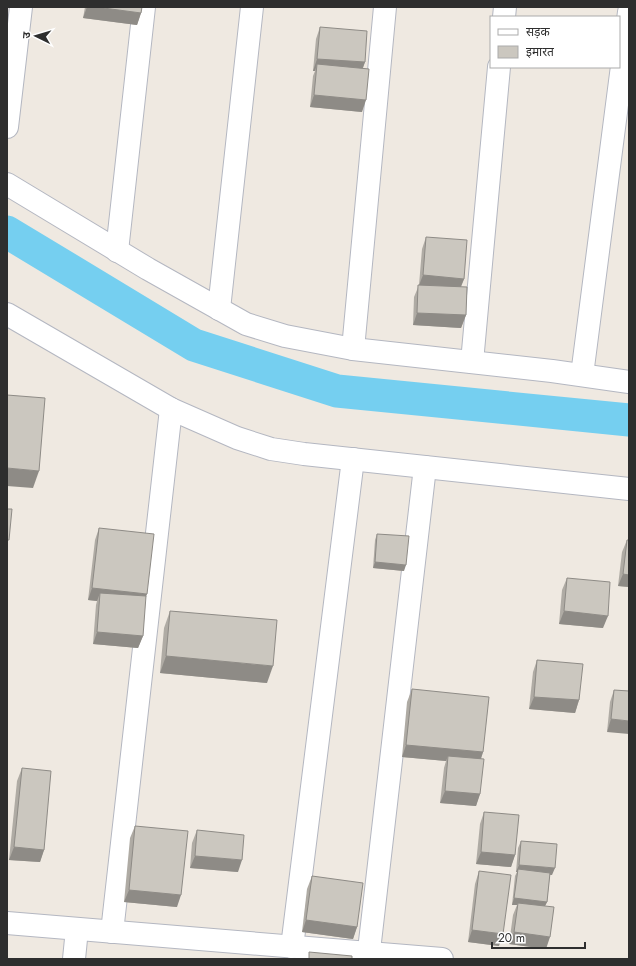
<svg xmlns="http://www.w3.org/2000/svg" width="636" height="966" font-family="Jost,'Noto Sans Devanagari',sans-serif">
  <rect width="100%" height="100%" fill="#efe9e1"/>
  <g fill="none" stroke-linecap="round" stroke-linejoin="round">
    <path stroke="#75cff0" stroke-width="33" d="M7,232L194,345L337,391L629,420"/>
    <defs>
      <g id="minor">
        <path d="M504,17L505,7"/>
        <path d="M7,127L21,7"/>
        <path d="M7,184L148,269L246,324L285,336L353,349L552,371L629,382"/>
        <path d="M117,251L144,7"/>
        <path d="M219,309L252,7"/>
        <path d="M7,314L171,409L237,438L271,449L304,454L629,489"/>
        <path d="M353,349L385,7"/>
        <path d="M472,362L499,67"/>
        <path d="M582,375L629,12"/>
        <path d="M7,923L442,959"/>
        <path d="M112,932L171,409"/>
        <path d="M292,947L353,459"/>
        <path d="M74,959L77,929"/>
        <path d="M368,959L425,467"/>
      </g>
    </defs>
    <use href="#minor" stroke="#b4b7c1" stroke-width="24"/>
    <use href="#minor" stroke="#fff" stroke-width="22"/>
  </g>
  <g fill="#afaba4">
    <path d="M85,7H142L141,13L137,25L83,18Z"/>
    <path d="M320,27L365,62L363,68L362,112L310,107L313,76L315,71H313L316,39Z"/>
    <path d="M426,237L464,279L461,287L466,315L461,328L413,325L414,297L419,285L422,249Z"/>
    <path d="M99,528L145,599L143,636L138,648L93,644L96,605L97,601L88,600L95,540Z"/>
    <path d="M377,534L404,571L373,568L375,540Z"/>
    <path d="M627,540H629V587L618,586L622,552Z"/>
    <path d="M567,578L603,628L559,624L562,590Z"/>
    <path d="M170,611L267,683L160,673L164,628Z"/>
    <path d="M537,660L579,700L575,713L529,709L533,672Z"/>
    <path d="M412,689L483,752L481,759L480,794L476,806L440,803L444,768L446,761L402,757L407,702Z"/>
    <path d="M614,690L629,691L607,732L610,702Z"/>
    <path d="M22,768L44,850L40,862L9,860L17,781Z"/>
    <path d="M484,812L515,855L511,867L476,864L480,824Z"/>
    <path d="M135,826L177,907L124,902L130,838Z"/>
    <path d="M197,830L238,872L190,868L192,843Z"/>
    <path d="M521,841L552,875L550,874L547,902L545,906L546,949L509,944L513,915L517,905H512L515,876L517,872H516L518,848Z"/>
    <path d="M479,871L499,946L468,942L475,884Z"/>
    <path d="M312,876L357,927L353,939L302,932L307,889Z"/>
  </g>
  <g fill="#8e8b86">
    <path d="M87,7H96L141,13L137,25L83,18Z"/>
    <path d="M317,59L365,62L360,75L317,64L315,71H313Z"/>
    <path d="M314,95L366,100L362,112L310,107Z"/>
    <path d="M423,275L464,279L459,291L418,288Z"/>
    <path d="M417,313L466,315L461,328L413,325Z"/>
    <path d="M7,468L39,471L33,488L7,486Z"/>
    <path d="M375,562L406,565L404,571L373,568Z"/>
    <path d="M623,574L629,575V587L618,586Z"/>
    <path d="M92,588L147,594L143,606L100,593L97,601L88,600Z"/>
    <path d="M564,611L608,616L603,628L559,624Z"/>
    <path d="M97,632L143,636L138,648L93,644Z"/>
    <path d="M166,656L273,666L267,683L160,673Z"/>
    <path d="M534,697L579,700L575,713L529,709Z"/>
    <path d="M611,719L629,721V734L607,732Z"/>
    <path d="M406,745L483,752L479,764L448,756L446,761L402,757Z"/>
    <path d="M445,791L480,794L476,806L440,803Z"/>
    <path d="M14,847L44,850L40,862L9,860Z"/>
    <path d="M481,852L515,855L511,867L476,864Z"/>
    <path d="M195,856L242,860L238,872L190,868Z"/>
    <path d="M519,865L555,868L552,875L517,872L518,869L517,872H516Z"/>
    <path d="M129,890L181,895L177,907L124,902Z"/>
    <path d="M514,898L547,902L544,908L518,903L517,905H512Z"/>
    <path d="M306,920L357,927L353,939L302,932Z"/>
    <path d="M472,930L503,934L499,946L468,942Z"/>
    <path d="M514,932L550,937L546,949L509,944Z"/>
  </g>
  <g fill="#cbc7bf" stroke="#8e8b86">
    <path d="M96,7H142L141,13Z"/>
    <path d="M320,27L367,31L365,62L317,59Z"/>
    <path d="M317,64L369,69L366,100L314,95Z"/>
    <path d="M426,237L467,240L464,279L423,275Z"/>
    <path d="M418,285L467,287L466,315L417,313Z"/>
    <path d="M7,395L45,398L39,471L7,468Z"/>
    <path d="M7,509H12L9,540H7Z"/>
    <path d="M99,528L154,534L147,594L92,588Z"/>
    <path d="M377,534L409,536L406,565L375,562Z"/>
    <path d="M627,540H629V575L623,574Z"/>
    <path d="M567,578L610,582L608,616L564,611Z"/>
    <path d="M100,593L146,596L143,636L97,632Z"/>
    <path d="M170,611L277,620L273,666L166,656Z"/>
    <path d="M537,660L583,664L579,700L534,697Z"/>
    <path d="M412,689L489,697L483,752L406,745Z"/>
    <path d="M614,690L629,691V721L611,719Z"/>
    <path d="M448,756L484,759L480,794L445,791Z"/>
    <path d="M22,768L51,771L44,850L14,847Z"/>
    <path d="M484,812L519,815L515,855L481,852Z"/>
    <path d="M135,826L188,831L181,895L129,890Z"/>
    <path d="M197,830L244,835L242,860L195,856Z"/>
    <path d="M521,841L557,844L555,868L519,865Z"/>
    <path d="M518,869L550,873L547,902L514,898Z"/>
    <path d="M479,871L511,875L503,934L472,930Z"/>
    <path d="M312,876L363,883L357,927L306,920Z"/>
    <path d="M518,903L554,907L550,937L514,932Z"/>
    <path d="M309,952L352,956V959H309Z"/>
  </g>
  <rect width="636" height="966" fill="none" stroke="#2e2e2e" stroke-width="16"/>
  <rect x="490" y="16" width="130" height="52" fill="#ffffff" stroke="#ababab"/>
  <rect x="498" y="29" width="20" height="6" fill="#ffffff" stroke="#ababab"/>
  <text x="526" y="36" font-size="12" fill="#2e2e2e">सड़क</text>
  <rect x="498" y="46" width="20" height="12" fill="#cbc7bf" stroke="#ababab"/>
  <text x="526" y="56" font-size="12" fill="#2e2e2e">इमारत</text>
  <g transform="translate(36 36) rotate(275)" stroke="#ffffff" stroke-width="3" paint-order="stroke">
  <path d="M0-3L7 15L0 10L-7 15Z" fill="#2e2e2e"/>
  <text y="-6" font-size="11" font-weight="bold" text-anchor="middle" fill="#2e2e2e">उ</text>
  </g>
  <path d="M492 942v6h93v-6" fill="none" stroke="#2e2e2e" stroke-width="2"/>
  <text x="498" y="942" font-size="12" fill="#2e2e2e" stroke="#ffffff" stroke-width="3" paint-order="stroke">20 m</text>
</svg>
